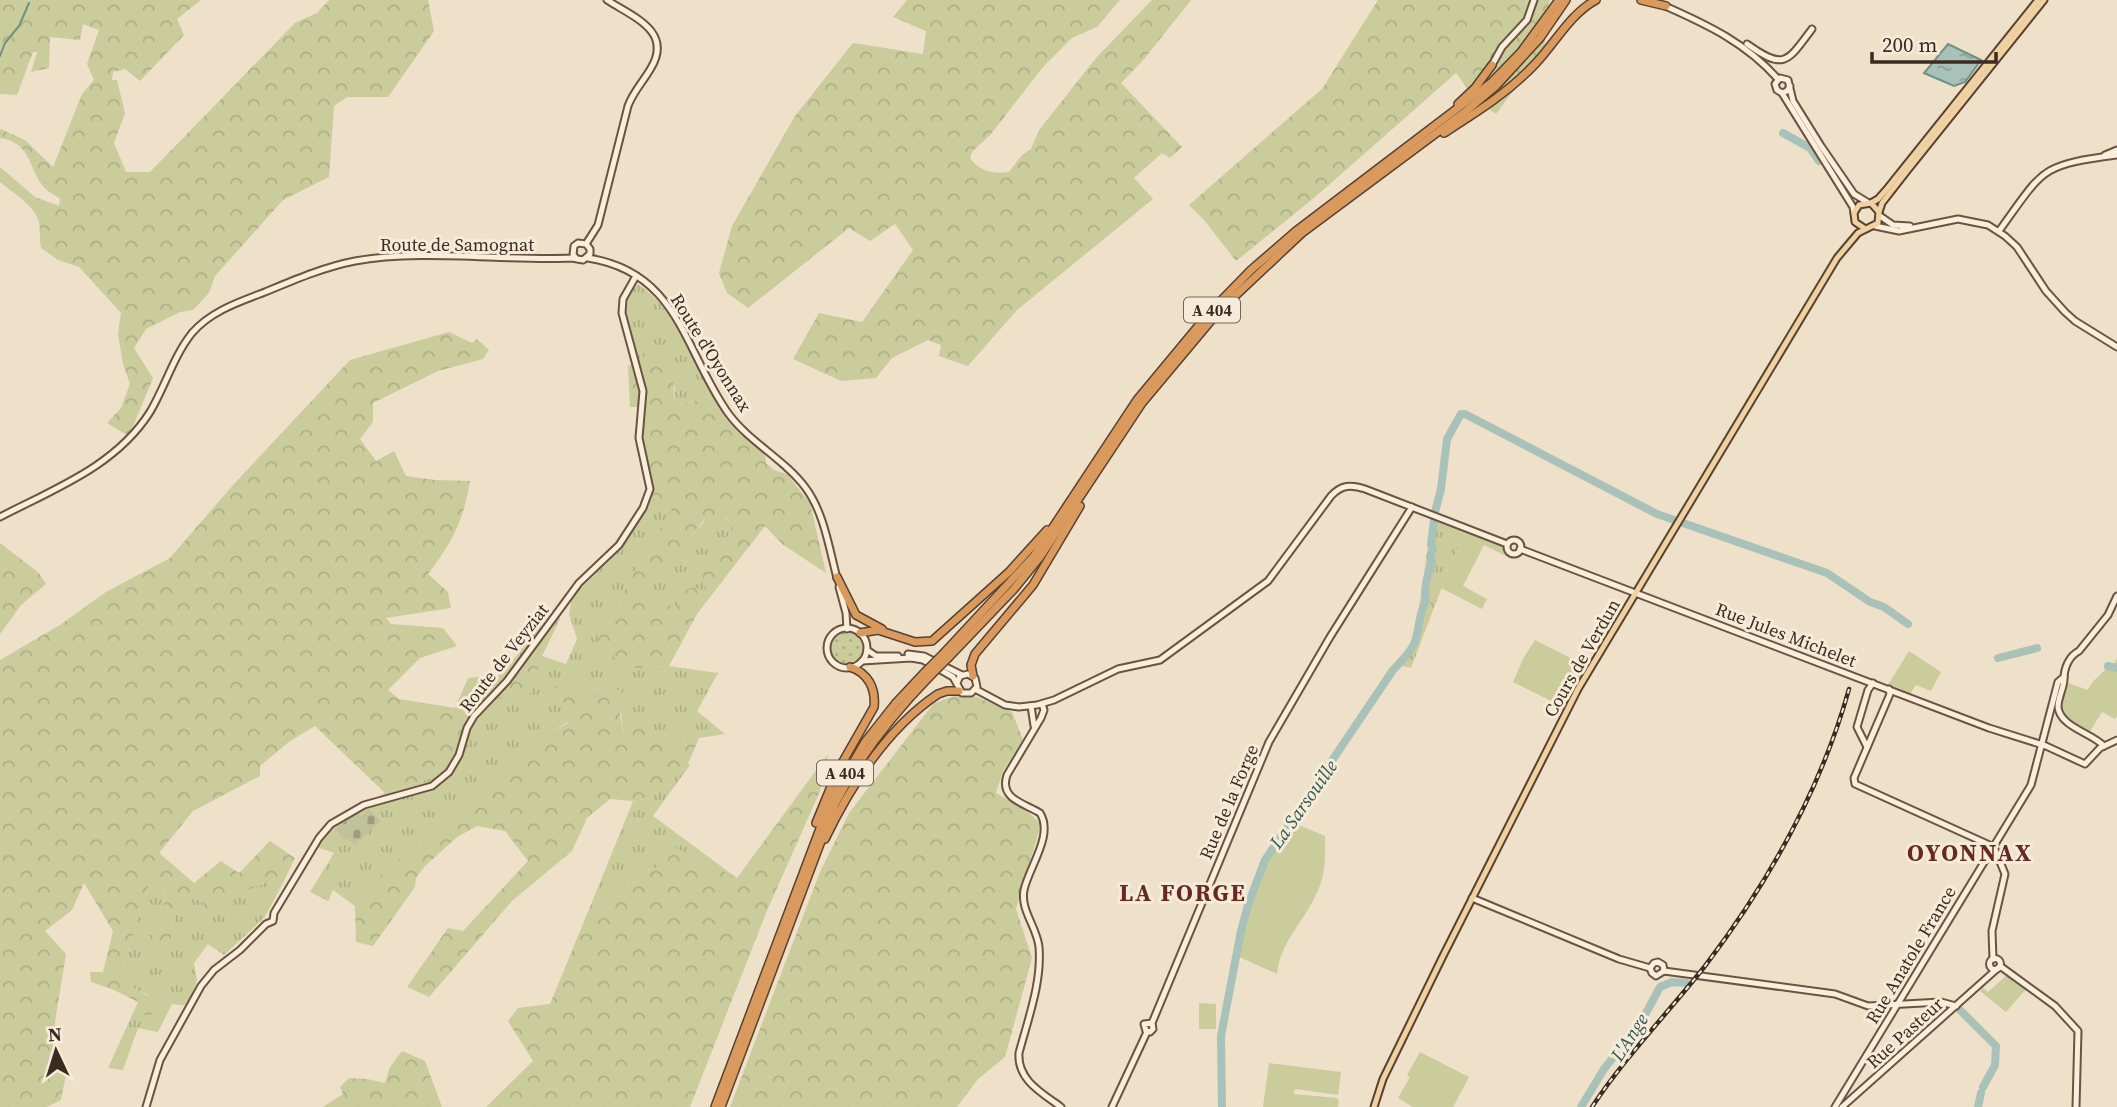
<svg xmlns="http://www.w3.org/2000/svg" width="2117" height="1107" font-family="'Source Serif 4',serif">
  <defs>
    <pattern id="grass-tufts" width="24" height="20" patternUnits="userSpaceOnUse" patternTransform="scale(1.75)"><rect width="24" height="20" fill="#cacc9c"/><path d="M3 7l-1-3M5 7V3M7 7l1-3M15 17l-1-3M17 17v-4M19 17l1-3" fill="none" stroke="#aeaf86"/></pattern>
    <pattern id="forest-crowns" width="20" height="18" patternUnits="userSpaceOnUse" patternTransform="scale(1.75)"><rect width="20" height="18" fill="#cacc9c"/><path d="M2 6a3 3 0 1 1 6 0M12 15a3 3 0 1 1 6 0" fill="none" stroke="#aeaf86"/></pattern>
    <pattern id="cemetery-stones" width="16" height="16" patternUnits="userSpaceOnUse" patternTransform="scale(1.75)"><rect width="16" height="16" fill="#c0c29b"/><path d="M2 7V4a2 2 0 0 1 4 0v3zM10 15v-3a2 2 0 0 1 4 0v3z" fill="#9d9e7e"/></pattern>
    <pattern id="garden-dots" width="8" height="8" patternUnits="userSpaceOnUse" patternTransform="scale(1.75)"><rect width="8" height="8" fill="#cacc9c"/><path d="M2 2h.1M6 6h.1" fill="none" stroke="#aeaf86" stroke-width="1.8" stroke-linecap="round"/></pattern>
    <pattern id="water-ripples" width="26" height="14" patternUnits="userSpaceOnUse" patternTransform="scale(1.75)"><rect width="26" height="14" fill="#a9c2b9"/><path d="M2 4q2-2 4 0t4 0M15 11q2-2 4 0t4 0" fill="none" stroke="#8b9e96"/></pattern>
  </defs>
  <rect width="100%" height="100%" fill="#eee0c9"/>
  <g fill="url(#grass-tufts)">
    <path d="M638,284C682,314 696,372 724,415L708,397L674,407L675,387L636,363C629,336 614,304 638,284Z"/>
    <path d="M652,496L676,504L626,586L619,607L604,630L626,669L669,666L718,673L697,711L725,734L680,741L666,735L652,740L625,739L617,689L555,688L565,705L568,722L550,732L377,878L355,906L333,890L328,901L310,892L334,853L317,847L326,826L385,793L430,778L494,698L509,700L538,666L542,656L566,664L577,639L569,614L572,597L621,549Z"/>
    <path d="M708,517H724L730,522L731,532L705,565L707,593L680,600L677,607C664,607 655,603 645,593L681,547Z"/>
    <path d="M1432,518L1466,532L1444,577L1445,579L1411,668L1399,665L1409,654L1415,636Z"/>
    <path d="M688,764L690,765L653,816L737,878L655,868L630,877L627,889L592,902L633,801L651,798Z"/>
    <path d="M152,875L164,886L165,900L151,934L171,950V932L179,904L195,897L204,904L225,900L266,882L280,889L264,918L224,955L208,944L194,963L197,980L188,1006L172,1004L158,1032L138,1028L123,1070L108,1068L138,1002L149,995L131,988L121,978L128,950Z"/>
  </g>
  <g fill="url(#forest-crowns)" fill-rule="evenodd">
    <path d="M0,0H201L177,19L184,35L140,81L125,69L113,72L112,80H117L125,113L114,143L126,172H150L295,23L317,13L329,0H428L434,31L388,97H347L334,106L329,177L283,200L215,276L209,293L193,310L180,312L146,329L134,348L153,378L129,436L107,423L121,408L130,384L123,364L118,334L121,313L79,267L58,260L41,248C39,239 41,226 38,219C32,204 12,192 0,182V167L35,197L59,206L60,199C54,194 46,191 42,185C27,164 31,143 0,138V129L25,140L53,167L82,94L94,80L87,64L99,30L83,24L80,40L50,37L49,68L31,72L37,52H33L17,95L0,94Z"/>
    <path d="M907,0H1120L1097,27L1072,38L1043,67L991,134L972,152L970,158C980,172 994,174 1009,172L1022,155L1031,149L1039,130L1096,58L1152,0H1191L1145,58L1121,83L1182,147L1170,158L1162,153L1134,178L1153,199L1017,310L968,366L939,356L941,345L928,340L892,358L876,378L841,381L793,359L819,313L862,322L913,250L895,224L870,241L849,228L748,308L727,293L719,273L732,226L795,116L853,43L923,54L926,31L893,17Z"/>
    <path d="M1378,0H1550L1544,24L1545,48L1496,114L1476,100L1456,73L1314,198L1236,261L1204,220L1189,205L1322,89Z"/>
    <path d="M449,332L472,343L477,339L489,350L483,359L438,371L373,403V422L360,439L376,461L394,451L406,476L435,480L470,481C463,522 453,541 428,574L448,592L451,608L386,618L391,624L443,628L457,646L420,658L388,690L399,699L455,708L468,678L503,674L535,631L559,610L560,619L542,656L529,696L509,700L494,698L466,731L452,771L438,780L430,778L385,793L315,726L290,741L260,766V776L193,811L159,853L194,883L221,861L239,873L270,841L295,858L280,889L266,882L225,900L214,918L204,912V904L195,898L179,904L171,932V950L163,967L151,934L165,900L164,886L152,876L128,950L121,978C134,991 150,995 164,1005L162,1014L142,1015L138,1002L114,990L91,982L90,972H103L113,931L84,883L72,910L45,931L66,954L55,1022L52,1062L67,1069L61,1100L47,1107H0V660L60,625L106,592L170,558L233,485L350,360Z"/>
    <path d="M645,351H653C673,365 675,384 674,407L708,397L724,415L765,453L766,463L774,470L787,474L810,503L826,573L782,544L765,526L697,614L669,666L626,669L597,641L619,607L626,586L675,504L652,496L639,407H630L628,366L636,363ZM725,517L730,522L731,532L705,565L700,579L706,587L707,592L693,587L682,592L677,607C663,604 656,605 645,593L703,521L708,518L713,526H719Z"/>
    <path d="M0,543L39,573L46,584L21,605L0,634Z"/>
    <path d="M561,677L575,688L617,689L624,694L620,715L625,738L636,719L652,740L666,735L680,741L699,738L688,764L651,798L633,801L610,799L587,818L572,851L512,901L429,997L407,987L448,928L463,931L528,861L505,831L477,826L457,837L424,867L416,878L415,887L373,946L356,942L355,906L377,878L550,732L568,723L565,705L555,688Z"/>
    <path d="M955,696L977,697L1012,712L1023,740L1003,771L996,793L1027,811L1041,824L1016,909L1032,958L1005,1057L978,1079L957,1107H730L820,872L849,813L934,703Z"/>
    <path d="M828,754L820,791L766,913L690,1107H486L533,1061L508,1021L518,1008L550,1004L592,902L627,889L630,877L655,868L672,846L737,878Z"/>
    <path d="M402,1051L425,1061L442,1107H323L343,1094L340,1087L349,1078L367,1079L385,1083L390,1067Z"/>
  </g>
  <path fill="url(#cemetery-stones)" d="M369,809L381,821L354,845L347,838L344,840L336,829L357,812L361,816Z"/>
  <g fill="#cacc9c">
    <path d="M1466,532L1504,547L1508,557L1484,545L1463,586L1487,599L1482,609L1441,588L1445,579L1444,577Z"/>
    <path d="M1535,640L1586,666L1563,707L1513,682L1524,657Z"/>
    <path d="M1909,651L1941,672L1931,691L1916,685L1910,694L1888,685Z"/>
    <path d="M2117,658V716L2115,719L2102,712L2089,733L2070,721L2061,709L2068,683L2088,690C2091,681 2103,673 2110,665L2114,664Z"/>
    <path d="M1294,823L1325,836C1325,854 1326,874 1318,890C1306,920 1280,941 1277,974L1237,956C1247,902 1257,865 1294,823Z"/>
    <path d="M2007,975L2027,988L2006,1012L1980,991L1983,988L1988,992Z"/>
    <path d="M1199,1003L1216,1004V1029H1199Z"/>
    <path d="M1420,1052L1469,1077L1453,1107H1413L1398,1098L1410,1077L1407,1075Z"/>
    <path d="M1269,1063L1341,1072L1338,1095L1295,1089L1294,1094L1337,1098L1339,1101L1338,1107H1263Z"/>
  </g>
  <circle fill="url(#garden-dots)" cx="847" cy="648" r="17"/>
  <path fill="url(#water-ripples)" stroke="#709186" stroke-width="2" d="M1948,44L1981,60L1965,82L1954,86L1924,73Z"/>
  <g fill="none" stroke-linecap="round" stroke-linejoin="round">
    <path stroke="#709186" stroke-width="2" d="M0,56L5,43L19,26L29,3"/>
    <g stroke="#a9c2b9" stroke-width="8">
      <path d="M1783,133L1810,148L1819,161"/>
      <path d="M1435,512L1441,489L1447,439L1461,414H1465L1657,514L1827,573L1870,602"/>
      <path d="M1873,603L1884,607L1908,624"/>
      <path d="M1998,658L2037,648"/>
      <path d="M2108,666L2117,668"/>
      <path d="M1960,1010L1996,1046L1995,1065L1983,1087"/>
      <path d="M1222,1107L1221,1036L1241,931L1248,905L1265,860L1393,670C1401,662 1409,654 1414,644C1420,631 1418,613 1426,601C1423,591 1428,572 1432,562L1430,556L1433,549L1431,545L1434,520"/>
      <path d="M1581,1107L1604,1069L1640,1024L1660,987L1672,982L1686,983"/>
      <path d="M1978,1107L1981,1093"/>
    </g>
    <defs>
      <g id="secondary">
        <path d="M1665,6C1708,25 1746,43 1778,79"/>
        <path d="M1747,44C1785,71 1787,62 1812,29"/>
        <path d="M1492,65L1502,47L1527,20L1534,0"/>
        <path d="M1790,86L1787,91L1782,93L1777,90L1775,84L1780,78L1788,80L1793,101L1821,146L1854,194L1867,202"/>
        <path d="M1782,93L1853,207L1854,213"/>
        <path d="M2105,155L2117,150"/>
        <path d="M1880,216L1893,225L1910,226"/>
        <path d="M1875,226L1899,231L1958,219L1988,225L2005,236L2017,247L2046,291L2065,312L2075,321L2117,347"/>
        <path d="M1999,231C2044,169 2039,165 2117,155"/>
        <path d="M586,244L598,225L628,106C633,92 643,82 651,68C673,31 633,17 607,0"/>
        <path d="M588,258C679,272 684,351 728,413C749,442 784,459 805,487C824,512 829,548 837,578"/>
        <path d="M0,517C54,489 116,466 150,412C165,387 173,357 192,333C211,311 239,302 265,292C294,280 324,267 355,261C422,249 503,261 572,258L583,260L590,254V249L586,244L578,243L574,246L573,255L577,259"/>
        <circle cx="1514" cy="547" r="7"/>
        <path d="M1520,549L1989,728L2046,746L2085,764L2100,748L2117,740"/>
        <path d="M839,587L846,613L847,629"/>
        <circle cx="847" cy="648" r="20"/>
        <path d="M867,650L876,656H898"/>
        <path d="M908,654L924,656L962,675"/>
        <path d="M862,661L911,658L923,660L953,677L962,693H971L977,687L975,678L968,674L960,676L957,683"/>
        <path d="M975,689L1005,705L1019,707L1037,705L1054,700L1118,669L1160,660L1268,581L1331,496C1341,485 1351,484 1365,489L1507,544"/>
        <path d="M1889,689L1890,694L1854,778L1855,784L1994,847"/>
        <path d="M1042,704L1044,710L1041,718L1007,775C999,799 1024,803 1040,813C1054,835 1029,867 1024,890C1020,910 1037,927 1039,947C1042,982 1028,1019 1019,1053C1017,1080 1042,1093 1061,1107"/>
        <path d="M1031,706L1034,726"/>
        <path d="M2104,746C2092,733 2060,727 2058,707C2058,697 2064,688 2064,679C2064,668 2069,656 2079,651L2108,615L2117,596"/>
        <path d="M1867,747L1857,727L1868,690L1873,683"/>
        <path d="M1472,898L1619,959L1650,968"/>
        <circle cx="1995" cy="964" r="5.5"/>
        <path d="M1993,959L1992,931L2005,874L1994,847"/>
        <path d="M2000,966L2055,1006L2078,1031L2076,1107"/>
        <path d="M1650,968L1654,963L1658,962L1663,965L1664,971"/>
        <path d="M1650,968L1652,973L1656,976L1664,971"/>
        <path d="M1664,971L1835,994L1868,1006L1941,1002L1956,1006"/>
        <path d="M1152,1023L1144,1024L1146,1031L1150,1032L1153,1029L1152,1023L1269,742L1330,637L1412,507"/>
        <path d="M146,1107L160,1060L201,986L214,970L240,950L266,924L273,921L274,913L319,838L331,824L364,805L432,786L449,772L459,755L467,728L474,716L507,681L579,583L619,545L643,508L650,489L639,438L643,391L622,313L623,299L636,276"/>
        <path d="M1112,1107L1147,1032"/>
        <path d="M1835,1107L2031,785L2058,682L2064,677"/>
        <path d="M1842,1107L1998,968"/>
      </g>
      <g id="primary">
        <path d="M1871,203L1878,199L1886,190L2038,0"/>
        <path d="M1879,212L1882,203L1907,171L2044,0"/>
        <path d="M1374,1107L1383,1079L1443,956L1578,689L1837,258L1858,233L1878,223L1879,212L1871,203L1859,205L1854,213L1855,222L1864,228"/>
      </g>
      <g id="highway">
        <path d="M1641,0L1666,6"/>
        <path d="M1458,104L1475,88L1492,65"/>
        <path d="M1444,133C1477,112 1509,92 1536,63C1555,43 1571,13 1596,0"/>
        <path d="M837,577L856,615L882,629"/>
        <path d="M860,633L878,630L915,642L932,641L1009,572L1047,530"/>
        <path d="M944,653L1034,556L1137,400L1210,312L1251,270L1296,231L1492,82L1521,52L1559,0"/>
        <path d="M949,657L1014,589L1040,557L1142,403L1219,311L1302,233L1466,111L1496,86L1540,38L1566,0"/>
        <path d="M973,676L971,665L975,654L1033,585L1080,506"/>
        <path d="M816,823L837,772L874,707C876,688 868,673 850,667"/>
        <path d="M825,839C851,785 887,728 938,694L947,691H959"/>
        <path d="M715,1107L830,802L865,742L895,704L925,672"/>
        <path d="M721,1107L835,804C860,755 892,715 931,675"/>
      </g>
    </defs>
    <use href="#secondary" stroke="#6c5341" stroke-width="9"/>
    <use href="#primary" stroke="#584131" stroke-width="9"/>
    <use href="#highway" stroke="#584131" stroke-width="10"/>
    <use href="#secondary" stroke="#f9eedc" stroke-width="5"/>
    <use href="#primary" stroke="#efd1a2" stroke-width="5"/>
    <use href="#highway" stroke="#da995d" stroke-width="7"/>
    <defs>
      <path id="rail" d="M1592,1107C1625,1057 1668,1013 1705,966C1768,883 1821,789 1849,689"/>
    </defs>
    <use href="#rail" stroke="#3b2b21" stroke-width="4.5"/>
    <use href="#rail" stroke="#f5ebd8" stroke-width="2" stroke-dasharray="5" stroke-linecap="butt"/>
    <defs>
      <g id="highway-bridge">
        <path d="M925,672L944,653"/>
        <path d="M931,675L949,657"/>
      </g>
    </defs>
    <use href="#highway-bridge" stroke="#584131" stroke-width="10" stroke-linecap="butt"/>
    <use href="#highway-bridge" stroke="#da995d" stroke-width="7"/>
  </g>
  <g text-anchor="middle" stroke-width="6" stroke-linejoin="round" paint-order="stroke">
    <g fill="#f5ebd8" stroke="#736558" stroke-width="2">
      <rect x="1184" y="297.5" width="56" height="25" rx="5"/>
      <rect x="817" y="760.5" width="56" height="25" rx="5"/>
    </g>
    <g font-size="16" font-weight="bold" fill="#3b2b21">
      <text x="1212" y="316">A 404</text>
      <text x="845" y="779">A 404</text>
    </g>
    <g font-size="18" fill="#3b2b21" stroke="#f5ebd8">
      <text x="457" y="251">Route de Samognat</text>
      <text transform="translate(711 353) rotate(58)" y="6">Route d'Oyonnax</text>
      <text transform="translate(1786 635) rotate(21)" y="6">Rue Jules Michelet</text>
      <text transform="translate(504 658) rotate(-52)" y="6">Route de Veyziat</text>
      <text transform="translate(1582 658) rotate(-60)" y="6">Cours de Verdun</text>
      <text transform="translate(1229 802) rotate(-67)" y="6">Rue de la Forge</text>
      <text transform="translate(1911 955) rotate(-59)" y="6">Rue Anatole France</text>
      <text transform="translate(1905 1033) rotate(-42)" y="6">Rue Pasteur</text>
    </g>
    <g font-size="19" font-style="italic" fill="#315a54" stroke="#f5ebd8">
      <text transform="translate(1303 804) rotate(-55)" y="7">La Sarsouille</text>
      <text transform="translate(1629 1037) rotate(-57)" y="7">L'Ange</text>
    </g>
    <g font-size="24" font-weight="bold" letter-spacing="2" fill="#672a21" stroke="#f5ebd8">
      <text x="1970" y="861">OYONNAX</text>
      <text x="1183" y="901">LA FORGE</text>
    </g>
  </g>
  <g transform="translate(56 1051) rotate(356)" stroke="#f5ebd8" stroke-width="5" paint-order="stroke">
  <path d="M0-5L12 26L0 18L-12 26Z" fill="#3b2b21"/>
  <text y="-10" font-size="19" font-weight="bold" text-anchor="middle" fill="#3b2b21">N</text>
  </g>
  <path d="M1872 52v10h124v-10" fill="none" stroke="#3b2b21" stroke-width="3.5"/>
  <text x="1882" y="52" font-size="21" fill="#3b2b21" stroke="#f5ebd8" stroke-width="5" paint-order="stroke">200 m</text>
</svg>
